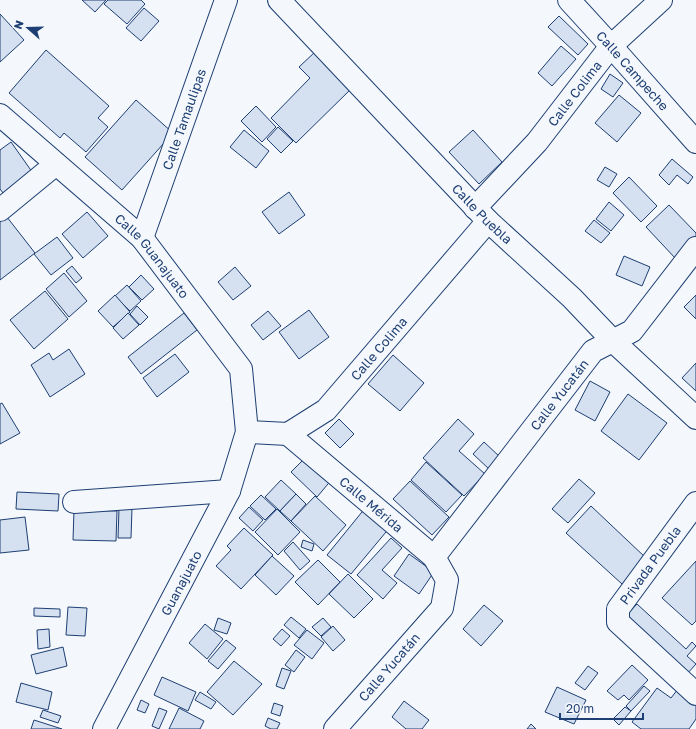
<svg xmlns="http://www.w3.org/2000/svg" width="696" height="729" font-family="'Golos Text',sans-serif">
  <rect width="100%" height="100%" fill="#f4f7fb"/>
  <g fill="#d5e0f0" stroke="#1d3f73">
    <path d="M82,0H106L95,12Z"/>
    <path d="M108,0H141L145,4L127,24L104,4Z"/>
    <path d="M144,8L159,21L141,41L126,28Z"/>
    <path d="M0,14L24,40L0,62Z"/>
    <path d="M559,16L588,44L578,55L548,27Z"/>
    <path d="M561,46L576,59L552,86L538,73Z"/>
    <path d="M46,50L109,106L98,118L108,127L86,152L64,133L60,138L9,93Z"/>
    <path d="M316,51L352,88L296,143L271,118L310,78L299,67Z"/>
    <path d="M610,74L623,83L613,97L601,89Z"/>
    <path d="M619,95L641,113L617,142L595,123Z"/>
    <path d="M136,100L173,133L122,190L85,157Z"/>
    <path d="M256,106L276,127L262,142L241,121Z"/>
    <path d="M278,127L293,141L281,153L267,139Z"/>
    <path d="M244,130L269,151L256,168L230,147Z"/>
    <path d="M473,130L502,162L479,184L449,152Z"/>
    <path d="M11,142L35,176L6,197L0,189V150Z"/>
    <path d="M672,159L693,177L688,184L677,175L669,185L659,175Z"/>
    <path d="M605,167L617,174L609,187L597,180Z"/>
    <path d="M629,177L657,206L641,222L613,193Z"/>
    <path d="M289,192L305,215L279,234L262,212Z"/>
    <path d="M609,202L624,215L611,231L596,219Z"/>
    <path d="M669,205L696,233V240L676,259L646,227Z"/>
    <path d="M3,212L35,253L0,280V214Z"/>
    <path d="M87,212L108,236L83,258L62,234Z"/>
    <path d="M594,220L610,233L601,243L585,231Z"/>
    <path d="M57,237L73,258L51,275L34,254Z"/>
    <path d="M624,256L650,267L642,286L616,275Z"/>
    <path d="M72,266L82,278L76,283L66,271Z"/>
    <path d="M235,267L251,286L233,300L218,282Z"/>
    <path d="M64,273L87,301L69,317L46,289Z"/>
    <path d="M141,275L154,289L142,300L129,287Z"/>
    <path d="M127,285L141,301L130,311L115,296Z"/>
    <path d="M45,291L68,319L34,349L10,320Z"/>
    <path d="M115,295L130,312L113,327L98,311Z"/>
    <path d="M696,295V319L684,307Z"/>
    <path d="M137,306L148,317L140,325L130,314Z"/>
    <path d="M309,310L329,337L299,359L279,332Z"/>
    <path d="M268,311L281,326L263,340L251,325Z"/>
    <path d="M128,313L139,325L123,339L113,328Z"/>
    <path d="M184,313L197,330L141,374L128,357Z"/>
    <path d="M69,349L85,374L50,397L31,365L49,353L53,360Z"/>
    <path d="M175,354L189,372L157,397L143,378Z"/>
    <path d="M393,355L424,383L400,411L368,384Z"/>
    <path d="M696,363V391L682,378Z"/>
    <path d="M590,381L610,392L595,421L575,410Z"/>
    <path d="M628,394L667,423L639,460L601,431Z"/>
    <path d="M2,403L20,433L0,444V404Z"/>
    <path d="M339,419L354,434L340,448L325,433Z"/>
    <path d="M458,419L474,434L459,451L485,474L464,496L423,458Z"/>
    <path d="M484,442L500,457L489,469L473,454Z"/>
    <path d="M308,455L333,478L317,497L291,472Z"/>
    <path d="M426,462L462,495L446,512L411,480Z"/>
    <path d="M579,479L595,493L568,523L552,509Z"/>
    <path d="M281,480L296,494L280,511L265,497Z"/>
    <path d="M410,481L449,517L432,535L393,499Z"/>
    <path d="M17,492L59,494L58,511L16,509Z"/>
    <path d="M296,494L306,504L291,521L280,511Z"/>
    <path d="M261,495L276,509L265,520L250,506Z"/>
    <path d="M315,496L346,525L323,551L291,521Z"/>
    <path d="M591,506L646,558L622,584L566,533Z"/>
    <path d="M249,507L263,520L253,531L239,518Z"/>
    <path d="M366,507L391,526L351,574L327,555Z"/>
    <path d="M119,508H132L131,538H118Z"/>
    <path d="M277,509L300,532L278,555L255,532Z"/>
    <path d="M74,510L117,511L116,541L73,540Z"/>
    <path d="M25,517L29,550L0,553V520Z"/>
    <path d="M244,528L273,555L241,589L216,566L231,550L227,546Z"/>
    <path d="M391,538L402,548L382,570L397,583L383,599L357,575Z"/>
    <path d="M303,540L314,544L312,551L301,547Z"/>
    <path d="M293,542L310,561L300,570L284,551Z"/>
    <path d="M409,554L434,572L419,594L394,576Z"/>
    <path d="M272,556L294,576L276,595L255,575Z"/>
    <path d="M318,560L340,582L318,605L295,582Z"/>
    <path d="M696,561V621L692,625L662,598Z"/>
    <path d="M348,574L373,599L354,618L329,594Z"/>
    <path d="M637,604L686,649L692,642L696,646L687,656L696,664L685,676L623,619Z"/>
    <path d="M484,605L503,621L481,646L463,629Z"/>
    <path d="M68,607L87,608L85,636L66,635Z"/>
    <path d="M34,608L60,609V617L34,616Z"/>
    <path d="M291,617L306,629L299,638L284,625Z"/>
    <path d="M218,618L231,623L227,634L214,630Z"/>
    <path d="M323,618L331,627L321,636L312,627Z"/>
    <path d="M205,624L223,639L207,659L189,643Z"/>
    <path d="M333,626L345,640L333,651L321,637Z"/>
    <path d="M49,629L50,647L38,649L37,630Z"/>
    <path d="M282,629L290,636L281,646L273,639Z"/>
    <path d="M307,630L324,643L312,659L294,645Z"/>
    <path d="M226,640L236,648L218,669L208,661Z"/>
    <path d="M63,647L67,666L36,674L31,655Z"/>
    <path d="M296,650L305,657L294,672L285,665Z"/>
    <path d="M234,661L262,684L233,715L207,692Z"/>
    <path d="M632,665L648,680L629,700L624,695L618,700L607,691Z"/>
    <path d="M588,666L598,673L585,690L575,683Z"/>
    <path d="M282,668L291,671L284,689L276,686Z"/>
    <path d="M162,677L196,692L188,711L154,695Z"/>
    <path d="M21,683L52,692L48,710L16,702Z"/>
    <path d="M644,686L650,691L631,711L626,706Z"/>
    <path d="M557,687L586,700L574,724L545,712Z"/>
    <path d="M657,688L671,698L678,689L696,702V719L689,729H641L632,722Z"/>
    <path d="M200,692L216,702L211,709L195,700Z"/>
    <path d="M141,700L149,704L145,713L137,710Z"/>
    <path d="M404,701L429,720L422,729H406L392,717Z"/>
    <path d="M274,703L283,706L280,716L271,713Z"/>
    <path d="M625,707L631,711L619,725L613,719Z"/>
    <path d="M159,708L167,711L159,729L152,726Z"/>
    <path d="M179,708L204,721L200,729H169Z"/>
    <path d="M43,710L61,716L58,723L40,717Z"/>
    <path d="M268,718L280,723L277,729H271L265,726Z"/>
    <path d="M34,720L62,729H31Z"/>
    <path d="M531,724L536,729H527Z"/>
  </g>
  <g fill="none" stroke-linecap="round" stroke-linejoin="round">
    <defs>
      <g id="minor">
        <path id="s1" d="M279,0L488,221L572,298L613,341L696,418"/>
        <path id="s2" d="M569,0L611,46L696,142"/>
        <path id="s3" d="M0,115L142,238L241,369L247,432L229,491L104,729"/>
        <path id="s4" d="M475,208L537,142L611,46L661,0"/>
        <path d="M0,210L56,164"/>
        <path id="s5" d="M142,238L226,0"/>
        <path id="s6" d="M247,432L288,434L326,410L488,221"/>
        <path id="s7" d="M288,434L434,557L447,580L442,608L335,729"/>
        <path d="M74,502L229,491"/>
        <path d="M696,503L618,609V622L696,694"/>
        <path id="s8" d="M434,557L593,351L632,331L696,248"/>
      </g>
    </defs>
    <use href="#minor" stroke="#1d3f73" stroke-width="24"/>
    <use href="#minor" stroke="#f4f7fb" stroke-width="22"/>
  </g>
  <g text-anchor="middle" stroke-width="3" stroke-linejoin="round" paint-order="stroke">
    <g font-size="13" fill="#1d3f73" stroke="#f4f7fb">
      <text dy="5" stroke="none"><textPath href="#s2" startOffset="95">Calle Campeche</textPath></text>
      <text dy="5" stroke="none"><textPath href="#s4" startOffset="152">Calle Colima</textPath></text>
      <text dy="5" stroke="none"><textPath href="#s5" startOffset="126">Calle Tamaulipas</textPath></text>
      <text dy="5" stroke="none"><textPath href="#s1" startOffset="295">Calle Puebla</textPath></text>
      <text dy="5" stroke="none"><textPath href="#s3" startOffset="208">Calle Guanajuato</textPath></text>
      <text dy="5" stroke="none"><textPath href="#s6" startOffset="167">Calle Colima</textPath></text>
      <text dy="5" stroke="none"><textPath href="#s8" startOffset="205">Calle Yucatán</textPath></text>
      <text dy="5" stroke="none"><textPath href="#s7" startOffset="109">Calle Mérida</textPath></text>
      <text transform="translate(650 565) rotate(-54)" y="5">Privada Puebla</text>
      <text transform="translate(181 583) rotate(-62)" y="5">Guanajuato</text>
      <text transform="translate(389 667) rotate(-49)" y="5">Calle Yucatán</text>
    </g>
  </g>
  <g transform="translate(28 28) rotate(290)" stroke="#f4f7fb" stroke-width="3" paint-order="stroke">
  <path d="M0-3L7 15L0 10L-7 15Z" fill="#1d3f73"/>
  <text y="-6" font-size="11" font-weight="bold" text-anchor="middle" fill="#1d3f73">N</text>
  </g>
  <path d="M560 713v6h83v-6" fill="none" stroke="#1d3f73" stroke-width="2"/>
  <text x="566" y="713" font-size="12" fill="#1d3f73" stroke="#f4f7fb" stroke-width="3" paint-order="stroke">20 m</text>
</svg>
